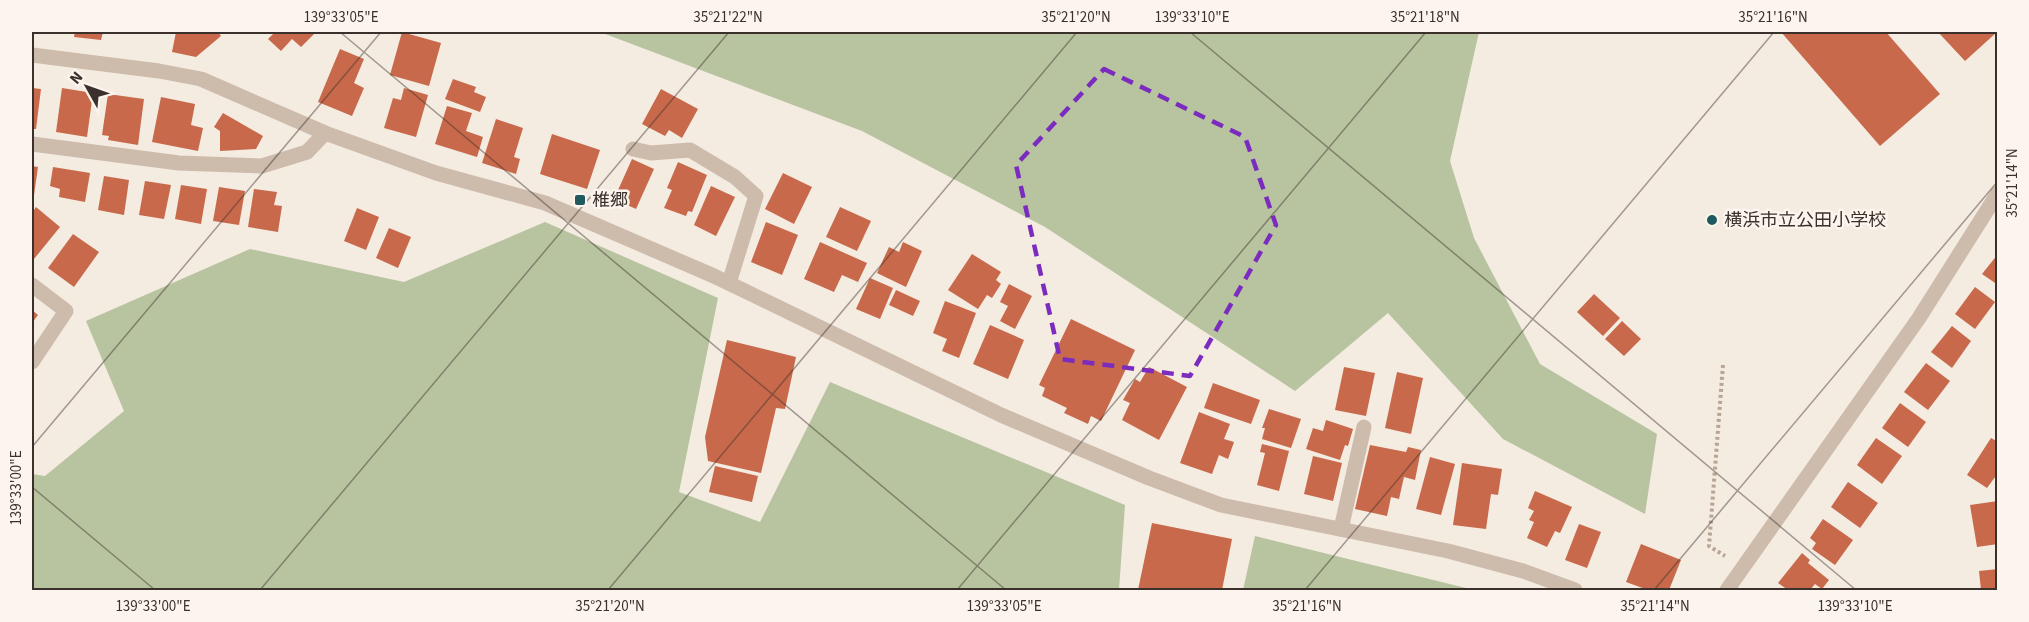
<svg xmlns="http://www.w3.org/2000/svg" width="2029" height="622" font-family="'Source Sans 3','Noto Sans JP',sans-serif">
  <rect width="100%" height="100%" fill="#f4ebe1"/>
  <g fill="#b8c4a0">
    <path d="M600,32H1479L1450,161L1474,238L1540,364L1657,434L1645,514L1503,439L1388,313L1295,391L1045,227L862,131Z"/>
    <path d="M545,222L718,298L679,492L760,522L830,382L1125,505L1119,590H32V474L45,476L124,411L86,321L250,249L404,282Z"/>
    <path d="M1255,536L1474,590H1243Z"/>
  </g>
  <g fill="#c8694b">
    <path d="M75,32H103L101,40L74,37Z"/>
    <path d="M176,32H218L221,36L196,57L172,52Z"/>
    <path d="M275,32H316L301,47L292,39L281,51L268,39Z"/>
    <path d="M402,32L441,43L429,86L390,75Z"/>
    <path d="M1781,32H1886L1940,94L1880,146Z"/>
    <path d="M1938,32H1997L1965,61Z"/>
    <path d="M340,49L364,59L354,83L364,88L352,116L318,102Z"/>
    <path d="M453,79L476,87L474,92L486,97L480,112L445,99Z"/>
    <path d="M32,88L41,89L36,129H32Z"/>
    <path d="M62,88L93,93L87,137L56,132Z"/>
    <path d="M404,88L428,95L416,137L384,128L393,98L401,100Z"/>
    <path d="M661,89L698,109L682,138L669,130L665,136L642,124Z"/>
    <path d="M108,94L144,99L138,145L108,140L109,136L102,135Z"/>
    <path d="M161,97L195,104L191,125L203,128L198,151L152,142Z"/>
    <path d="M447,106L472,113L466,131L483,137L477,157L435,144Z"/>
    <path d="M223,113L263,136L256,149L220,151V131L214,127Z"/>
    <path d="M496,119L523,128L514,157L520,159L516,174L482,163Z"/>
    <path d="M552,134L600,150L587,189L540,174Z"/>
    <path d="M632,159L654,169L636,209L614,199Z"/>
    <path d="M678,162L707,175L692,212L688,211L686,216L664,208L672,190L667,188Z"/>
    <path d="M32,166L38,167L34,195L32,194Z"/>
    <path d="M53,167L90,173L85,202L59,197L60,189L50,186Z"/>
    <path d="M783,173L812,187L794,224L765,209Z"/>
    <path d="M104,176L129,180L124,215L98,210Z"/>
    <path d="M145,181L171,185L164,219L139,215Z"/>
    <path d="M181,185L207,189L201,224L175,219Z"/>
    <path d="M711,186L735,197L716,236L694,225Z"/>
    <path d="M219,187L245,191L239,225L213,221Z"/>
    <path d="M254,189L277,192L274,205L282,206L278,232L248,227Z"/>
    <path d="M36,207L60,227L34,259L32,257V213Z"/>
    <path d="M840,207L871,221L857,251L826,237Z"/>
    <path d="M357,208L379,217L366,250L344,241Z"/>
    <path d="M766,222L798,235L782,275L751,262Z"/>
    <path d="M389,228L411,237L398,268L376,258Z"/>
    <path d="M73,234L99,252L74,287L48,268Z"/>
    <path d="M820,242L867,263L858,282L842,275L834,292L804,279Z"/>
    <path d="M903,242L922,251L906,287L877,273L889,247L899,252Z"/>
    <path d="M972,254L1001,272L996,280L1001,284L992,298L987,295L978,309L948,290Z"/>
    <path d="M1998,254V285L1982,274Z"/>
    <path d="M870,278L893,288L880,319L856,309Z"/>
    <path d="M1009,284L1032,296L1015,329L1000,321L1008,306L1000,302Z"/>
    <path d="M1975,287L1995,302L1975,329L1955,314Z"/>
    <path d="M896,290L920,301L913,316L889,305Z"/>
    <path d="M1594,294L1620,318L1603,336L1577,312Z"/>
    <path d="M945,301L976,313L959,358L942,351L947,339L933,333Z"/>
    <path d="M32,310L38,315L32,323Z"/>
    <path d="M1071,319L1135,350L1101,421L1091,416L1088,424L1064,413L1067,408L1042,396L1045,388L1039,385Z"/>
    <path d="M1622,321L1641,339L1624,356L1605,339Z"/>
    <path d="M990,325L1024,340L1008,379L973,364Z"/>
    <path d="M1952,326L1971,341L1952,368L1931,352Z"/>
    <path d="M727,340L796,357L785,409L776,408L761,473L708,461L705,437Z"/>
    <path d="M1926,363L1950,381L1928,410L1904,392Z"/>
    <path d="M1149,367L1187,387L1159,440L1122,420L1130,403L1123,400L1135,379L1140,382Z"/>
    <path d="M1344,367L1375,373L1366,416L1335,410Z"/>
    <path d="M1397,372L1423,378L1411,434L1385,428Z"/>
    <path d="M1213,383L1260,400L1251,424L1204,408Z"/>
    <path d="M1900,403L1926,422L1908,447L1882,428Z"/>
    <path d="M1269,409L1301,419L1291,448L1262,439L1265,428H1262Z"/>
    <path d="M1199,412L1230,424L1224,439L1234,442L1228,459L1219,455L1212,474L1180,463Z"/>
    <path d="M1326,420L1353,429L1348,446L1345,445L1340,460L1306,449L1313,428L1323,431Z"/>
    <path d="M1876,438L1902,456L1882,484L1857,465Z"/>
    <path d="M1991,438L1998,442V473L1987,488L1967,475Z"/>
    <path d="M1262,444L1289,451L1279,491L1257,485L1265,453L1260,452Z"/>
    <path d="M1370,445L1406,452L1408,447L1421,450L1415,480L1404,477L1399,499L1391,497L1387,516L1355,509Z"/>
    <path d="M1313,456L1342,463L1333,501L1304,494Z"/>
    <path d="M1430,457L1455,464L1441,515L1416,509Z"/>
    <path d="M1462,463L1502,469L1498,495L1491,494L1486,529L1453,525Z"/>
    <path d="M715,466L758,476L752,502L709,492Z"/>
    <path d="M1848,482L1878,503L1860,528L1831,507Z"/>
    <path d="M1535,491L1572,507L1560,533L1555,531L1547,547L1527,538L1534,522L1529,520L1534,511L1528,508Z"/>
    <path d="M1998,501V544L1977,547L1970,505Z"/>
    <path d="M1823,519L1853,540L1835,565L1812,549L1816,543L1810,538Z"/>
    <path d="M1152,523L1232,539L1222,590H1138Z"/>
    <path d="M1579,524L1601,532L1587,568L1565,560Z"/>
    <path d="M1641,544L1681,560L1669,590H1648L1626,582Z"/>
    <path d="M1802,553L1810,560L1808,563L1829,580L1822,589L1815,584L1810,590H1804L1801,588L1799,590H1788L1778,583Z"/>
    <path d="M1998,569V590H1981L1979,571Z"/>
  </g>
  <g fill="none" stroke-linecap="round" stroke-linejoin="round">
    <path stroke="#b9a596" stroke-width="4" stroke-dasharray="3 3" stroke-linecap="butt" d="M1723,365L1709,546L1725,556"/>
    <g stroke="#cdbbac" stroke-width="15">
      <path d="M633,149L651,153L690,150L735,177L756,196L729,283"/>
      <path d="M1341,529L1364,427"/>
    </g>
    <g stroke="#cdbbac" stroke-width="15">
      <path d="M32,144L179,163L262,166L307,152L325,133"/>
      <path d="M32,285L66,311L32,362"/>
    </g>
    <g stroke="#cdbbac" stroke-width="15">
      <path d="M32,55L159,71L201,79L325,133L436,173L545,203L714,276L1001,415L1149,478L1221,505L1448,551L1523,571L1575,590"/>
      <path d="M1727,590L1919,318L1998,193"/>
    </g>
  </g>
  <path fill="none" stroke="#7b2cbf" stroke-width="4.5" stroke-dasharray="12 8" stroke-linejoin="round" d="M1104,69L1245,137L1276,225L1190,376L1060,359L1016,165Z"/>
  <path fill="none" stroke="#3b302b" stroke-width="1.5" stroke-opacity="0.45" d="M340,32L1006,590M1190,32L1856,590M32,447L381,32M32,487L155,590M260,590L729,32M608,590L1077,32M957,590L1426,32M1305,590L1774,32M1654,590L1998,181"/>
  <g fill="#1f5a5e" stroke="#fbf5ee" stroke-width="2">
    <rect x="574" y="194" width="12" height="12" rx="3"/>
    <circle cx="1712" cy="220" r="6"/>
  </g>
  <g text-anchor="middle" stroke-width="5" stroke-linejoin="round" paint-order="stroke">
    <g font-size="18" fill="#3b302b" stroke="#fbf5ee" text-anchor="start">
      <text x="592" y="206">椎郷</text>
      <text x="1724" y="226">横浜市立公田小学校</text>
    </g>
  </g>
  <rect width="2029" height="622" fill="none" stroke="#fbf5ee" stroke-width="66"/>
  <g transform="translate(87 87) rotate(310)" stroke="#fbf5ee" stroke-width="4.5" paint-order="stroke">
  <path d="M0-4.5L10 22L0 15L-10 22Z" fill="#3b302b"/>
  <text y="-9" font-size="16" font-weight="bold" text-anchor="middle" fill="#3b302b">N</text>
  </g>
  <rect x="33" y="33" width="1963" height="556" fill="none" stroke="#3b302b" stroke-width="2"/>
  <g font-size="15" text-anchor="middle" fill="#3b302b">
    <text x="341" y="22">139°33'05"E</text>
    <text x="728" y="22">35°21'22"N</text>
    <text x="1076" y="22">35°21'20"N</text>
    <text x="1192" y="22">139°33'10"E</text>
    <text x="1425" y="22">35°21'18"N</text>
    <text x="1773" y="22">35°21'16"N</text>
    <text transform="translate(2012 183) rotate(-90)" y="5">35°21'14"N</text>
    <text transform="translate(16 488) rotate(-90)" y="5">139°33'00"E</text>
    <text x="153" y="611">139°33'00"E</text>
    <text x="610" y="611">35°21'20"N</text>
    <text x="1004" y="611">139°33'05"E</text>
    <text x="1307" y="611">35°21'16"N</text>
    <text x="1655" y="611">35°21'14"N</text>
    <text x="1855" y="611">139°33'10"E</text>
  </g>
</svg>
